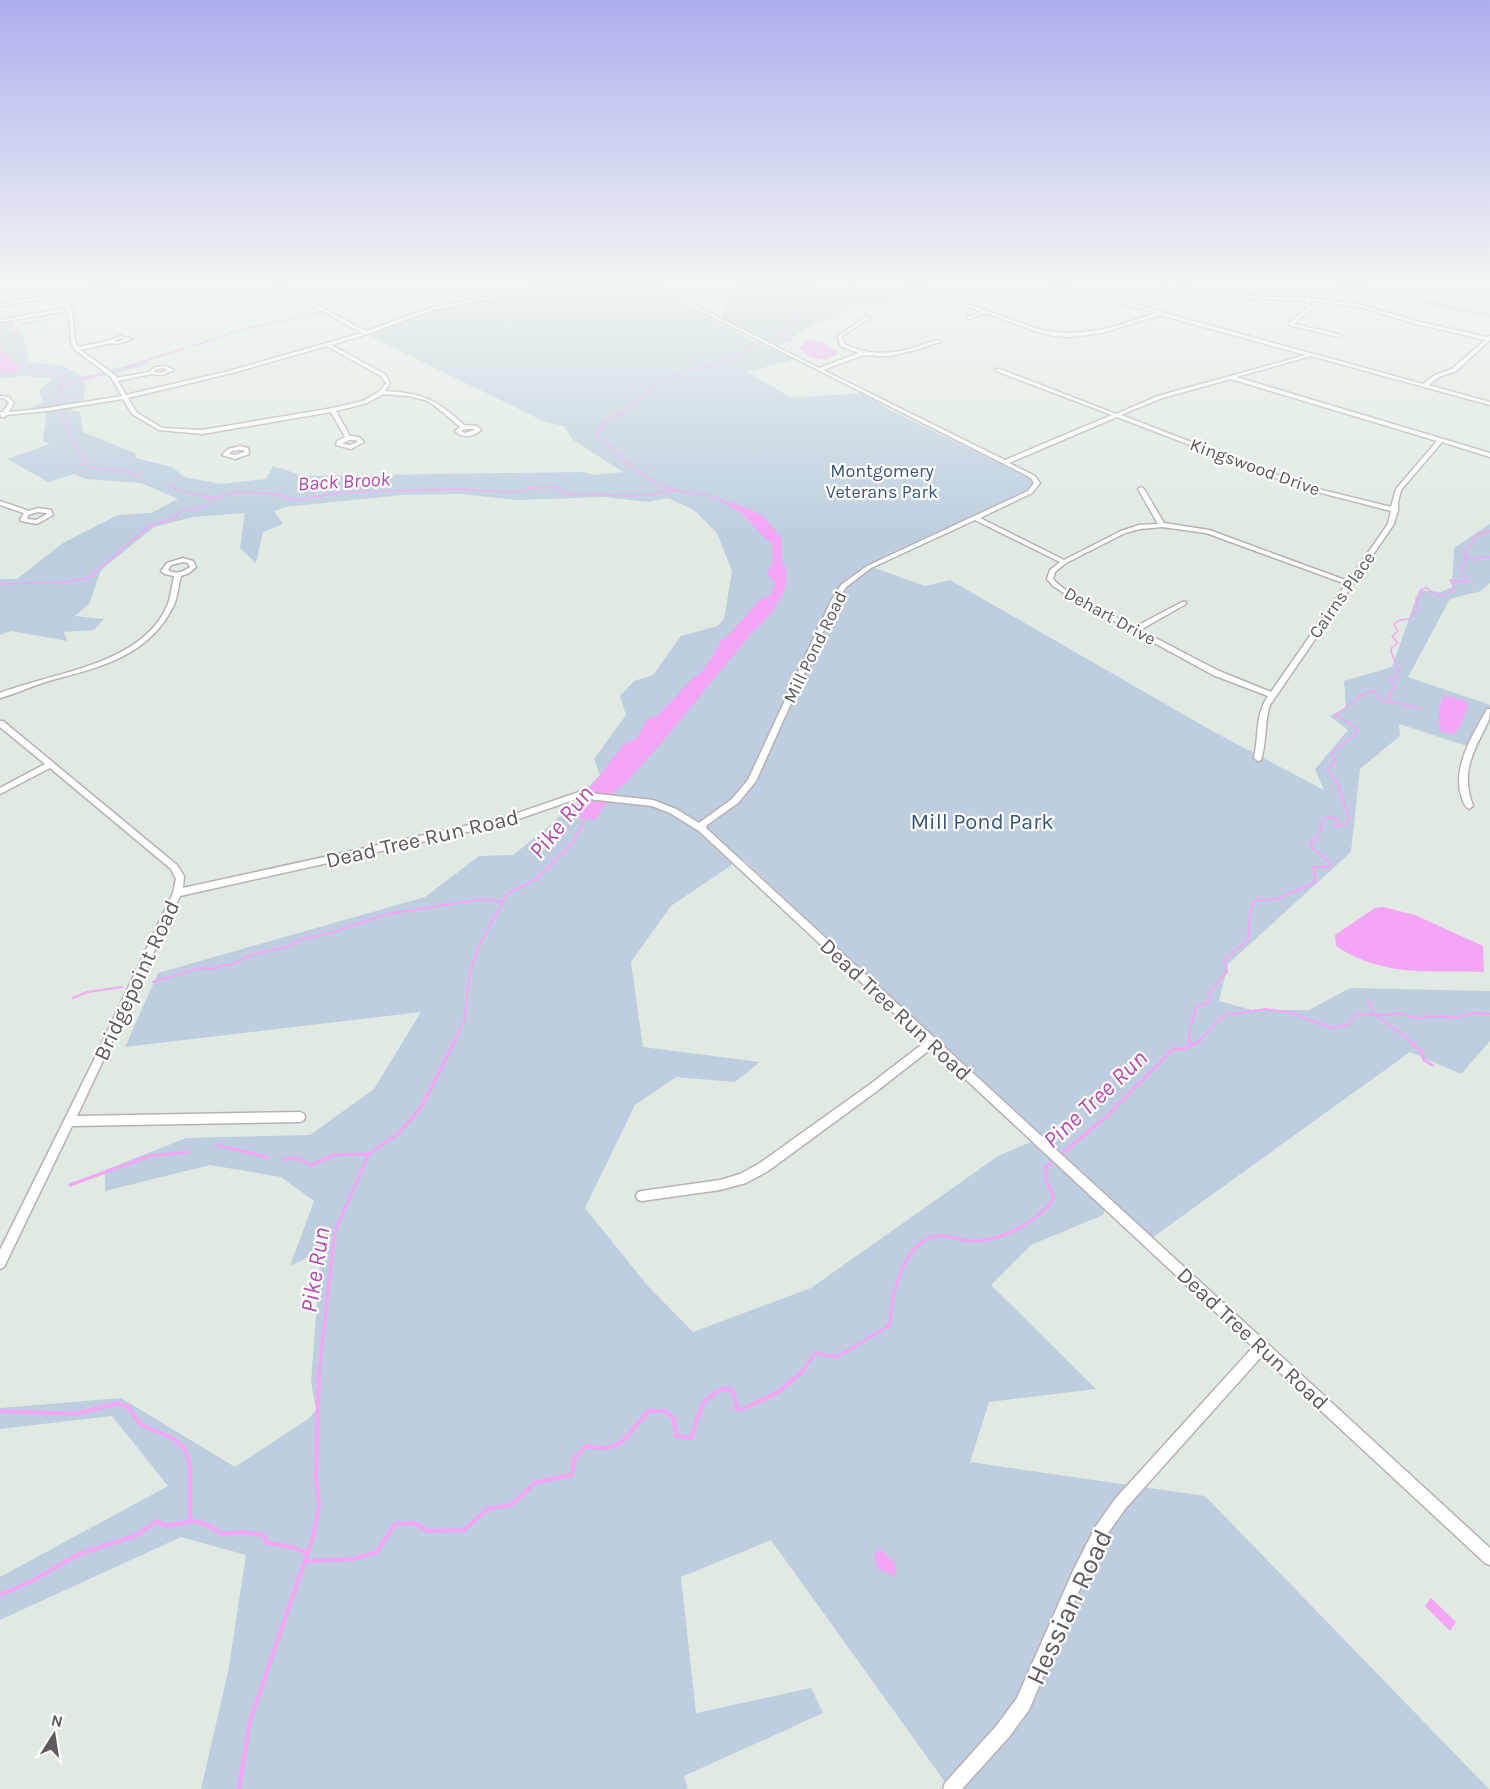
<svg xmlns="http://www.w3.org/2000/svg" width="1490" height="1789" font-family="Karla,sans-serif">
  <rect width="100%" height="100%" fill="#e0eae3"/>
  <g fill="#becee0" fill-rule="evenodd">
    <path d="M566,283H645L739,333C748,342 782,352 795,359L747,372L792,398L864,393L888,409L1030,478L1033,484L1029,490L869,566L925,586L950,580L1214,732L1324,790L1315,769L1348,730L1330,716L1346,708L1344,681L1392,667L1419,590L1441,592L1452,587L1454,548L1490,524V583L1481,591L1450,599L1408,677L1490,705V717L1476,749L1399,724L1400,736L1360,769L1351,852L1228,964L1219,1001L1252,1010H1309L1350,988L1490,991V1041L1461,1074L1410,1052L1149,1240L1108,1202L1103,1215L1031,1245L991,1285L1096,1389L989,1402L970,1462L1205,1496L1489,1789H950L771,1540L681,1577L696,1713L811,1688L823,1713L684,1776L688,1789H201L228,1672L246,1555L181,1537L0,1620V1577L168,1486L112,1416L0,1429V1408L121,1398L235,1467L308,1419L316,1410L311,1382L321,1251L290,1266L314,1201L281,1177L210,1165L105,1191V1170L186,1138L310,1135L374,1089L421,1012L125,1047L158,973L425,897L479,856L513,855L553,823L600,775L594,759L626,715L620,696L634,681L653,675L681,636L717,626L724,619L732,571L717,533L694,510L668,498L648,502L604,497L518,500L460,494L402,495L285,507L274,511L283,524L263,532L256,563L240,548L245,513L193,517L154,527L101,570L89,604L75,616L104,619L94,630L64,632L67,641L11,631L0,635V579H17L63,543L118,515L151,513L178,499L141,483L85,479L75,474L48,482L7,459L50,444L43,441L47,409L32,408L43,402L39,391L52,378L23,376L0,378V323L13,320L14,333L22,330L30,362L64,366L81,376L93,375L152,359L144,366L81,381L86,384L83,402L72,403L71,410L80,412L83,432L135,453L136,458L172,467L184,477L221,484L266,479L273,466L304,476L583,472L595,475L623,472L573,440L564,426L545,422L370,336L439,309ZM742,858L975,1081L1033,1141L998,1156L811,1288L693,1332L647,1285L585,1208L635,1105L676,1077L735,1082L760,1062L643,1047L631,962L671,906Z"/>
    <path d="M735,283H805L825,291H846V286H852L882,296H899L897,299L888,300L892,302L849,306L825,321L817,322L777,347L721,319Z"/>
    <path d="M1321,283H1352L1490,314V318Z"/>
  </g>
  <g fill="#f4a5f6">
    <path d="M808,339L825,342V346L838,351L837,353C825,364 810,360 799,348Z"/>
    <path d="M0,350L6,351L13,363L21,365L17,372L0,374Z"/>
    <path d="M727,502L734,503L762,515L781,538L782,562L786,569V585L783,594L773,611L745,641L669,734L623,786L611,794L595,820L561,815L585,794L624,744L637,738L647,720L658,715L693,678L701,673L713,656L721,640L728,636L760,600L770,595L775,584L767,574L773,561L772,543C755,533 750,514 727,505Z"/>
    <path d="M1447,696L1466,701L1468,706L1459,729L1452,734L1441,732C1437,720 1439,709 1443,697Z"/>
    <path d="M1383,907L1415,915L1483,946L1484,972C1430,970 1384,978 1336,946L1335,935L1375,908Z"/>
    <path d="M880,1549L895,1563L896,1575L891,1576L888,1572L878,1569L874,1554Z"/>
    <path d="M1431,1598L1456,1622L1450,1631L1425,1606Z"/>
  </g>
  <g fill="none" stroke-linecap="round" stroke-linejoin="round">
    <g stroke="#f4a5f6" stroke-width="1.5">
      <path d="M917,286L924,283"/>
      <path d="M793,306C807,302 821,301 835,298C842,297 851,302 858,301C874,297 899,302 912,289"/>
      <path d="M778,337L793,341"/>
      <path d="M0,346L18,332L15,330L23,324L58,317"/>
      <path d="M193,346L240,330L322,312"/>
      <path d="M116,370L185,348"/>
      <path d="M30,371H51L65,375L59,388L62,394L57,406"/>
      <path d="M60,386L101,374"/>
      <path d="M59,413L60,419L70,429L69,434L88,467L129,472L139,477"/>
      <path d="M168,483L180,491L213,498"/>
      <path d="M729,504C711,493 691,494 671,489C641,480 619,455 596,435L604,422L623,412L664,379L734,358L758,344L775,339L786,333L798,313L782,296L761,283"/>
      <path d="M1465,558L1478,560L1480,557H1490"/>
      <path d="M0,584L65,582L89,578L149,526L174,518L183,510L203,508L215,498L239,492L276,494L295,500L346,492L458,489L513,492L542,487L558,488L565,494L636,496L677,490"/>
      <path d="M1388,701L1420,708"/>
      <path d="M1337,782L1328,772V767L1332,766L1334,759L1331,754C1341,742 1351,743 1358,729L1335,714C1350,708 1357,694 1373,690L1381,700L1388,701L1391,691L1396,688L1389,678L1400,676L1391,651L1392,647L1398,643L1392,636L1398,631L1394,624L1400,620L1409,619L1418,609L1416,598L1422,596L1421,589L1427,588L1437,596L1445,595L1454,588L1450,580L1467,582L1469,580L1464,576L1461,566L1465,562L1466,550L1474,541V536L1490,531"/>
    </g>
    <g stroke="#f4a5f6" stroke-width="2">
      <path d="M153,982L199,968L215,969L221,965H231L251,955L290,946L299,940L331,933L387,914L482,899L503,902"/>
      <path d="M73,998L87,992L122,987"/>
      <path d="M1369,1001L1373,1013L1412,1042"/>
      <path d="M454,1042L464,1022L470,970L479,946L507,894L536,879L573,842L586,817"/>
      <path d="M1190,1042L1189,1035L1196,1007L1209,1002L1210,991L1227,972L1225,959L1248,940L1250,911L1255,900L1276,899L1316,882L1313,867H1329L1331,864L1313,848L1310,842L1317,840L1323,819L1330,817L1336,819V827L1346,824L1349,818L1336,780"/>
      <path d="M1198,1042L1224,1015L1266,1009L1291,1013L1332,1028L1349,1024L1356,1014L1389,1015L1397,1013L1417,1018L1440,1016L1457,1018L1473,1013L1490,1014"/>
    </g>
    <g stroke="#f4a5f6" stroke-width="3">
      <path d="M1410,1041L1422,1053L1424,1060L1432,1065"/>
      <path d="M1192,1045L1200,1041"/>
      <path d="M217,1145L267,1157"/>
      <path d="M1060,1155L1106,1117L1173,1049H1185L1191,1045L1190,1041"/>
      <path d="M283,1159L297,1158L311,1165L334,1155L368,1154"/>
      <path d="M70,1185L149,1156L188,1152"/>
      <path d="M319,1372L335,1231L369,1154L399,1133L422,1106L455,1041"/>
      <path d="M802,1372L815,1353L837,1357L890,1325C890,1298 903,1243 935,1236C946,1233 959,1241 971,1241C1000,1242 1038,1222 1054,1198L1046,1179V1167L1053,1160"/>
    </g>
    <g stroke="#f4a5f6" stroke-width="4">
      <path d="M0,1411L75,1414L118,1403L128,1407L140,1424L174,1439L185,1450L190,1466V1519"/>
      <path d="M306,1561L353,1559L377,1552L395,1524L415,1523L427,1531L464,1530L487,1509L511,1505L536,1482L572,1475L574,1459L586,1446C624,1454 625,1435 649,1411H665L674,1419L676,1436L691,1438C701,1413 698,1395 728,1388L734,1394L737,1409H743L778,1392L803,1371"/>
      <path d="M0,1595L30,1582L79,1554L137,1535L157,1521L165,1526L195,1521L206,1524L222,1534L242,1532L263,1535L267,1543L292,1547L307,1553"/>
      <path d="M239,1789L250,1721L313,1537L319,1505L316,1479L319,1371"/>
    </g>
    <defs>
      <g id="minor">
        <path d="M121,283H128L62,295L72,309L75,341L78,347L108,341L120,336L132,339L118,344L112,343L80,350L115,375L117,378L149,372L155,367L165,366L174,370L162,375L151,374L118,381L126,395L229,371L362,333L271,283H275L366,331L431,308L558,283H564L433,310L368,334L331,345L385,374L390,383L385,391C423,393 437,400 464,425L477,426L481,430C473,437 463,439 455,431L460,427L434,405L425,400L408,396L383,394L367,403L336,411L350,436L359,437L364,442L351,449L336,445L337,441L345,437L331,412L202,434L159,430L132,414L123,399L47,411L6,415L5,417H1L0,412H3L9,403L5,399L0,398V396L9,397L14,403L9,412L47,408L122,396L111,377L74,349L71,341L69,313L67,311L0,322V320L66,308L59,296L0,306V304ZM120,338L125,339L118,342L114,341ZM327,346L381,376L386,383L380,391L363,401L333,408L202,430L162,428L136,412L128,398L232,373ZM164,368L168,370L161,373L154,372L156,369ZM464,429H474L475,430L465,433L461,431ZM349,440H356L358,442L350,445L342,444Z"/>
        <path d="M646,283H650L819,368L859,353L840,346L838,336L868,316L870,318L842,336L844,344C867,355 888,355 913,348C921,345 931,341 940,340V342L915,350L890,356H878L864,355L823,370L1005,460L1112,415L996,371V369H1000L1116,414L1158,396L1306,355L1160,315L1102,333L1072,337L1056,336L1038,332L986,313L968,319V317L982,312L902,283H907L1041,330C1084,338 1116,327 1156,313L1048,283H1053L1130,304L1170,286L1159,283H1165L1224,295L1306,298L1356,304L1416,321L1487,337L1490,336V340L1456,371L1439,377L1428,385L1490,402V405L1311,356L1236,377L1490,453V457L1442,442L1401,490L1398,502V510L1394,524L1270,705C1264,723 1267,742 1261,760L1258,761L1254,758C1259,736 1255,715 1268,696L1213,675L1070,597L1053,586L1047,579L1050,570L1060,562L975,520L871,568L846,587L837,601L756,781L738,803L707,825L706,828L1490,1548V1565L1485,1563L1262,1356L1125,1509L1106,1536L1084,1579L1029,1710L1009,1737L962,1789H943L945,1783L997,1725L1017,1698L1074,1569L1096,1526L1115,1499L1253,1347L932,1048L877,1091L768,1171L746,1183L720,1190L642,1201L638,1200L636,1196L638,1192L642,1191L720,1180L740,1174L760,1163L869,1085L925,1042L699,831L670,813L652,806L579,798L507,823L180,896L77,1116L300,1112L304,1114L305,1117L304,1120L300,1122L72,1126L4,1267L0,1269V1250L93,1062L173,893L176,879L171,869L50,768L0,794V788L45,764L0,727V721H3L177,865L184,876L183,888L506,817L579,792L653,800L676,809L699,823L732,799L748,780L831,601L841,585L867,566L1028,491L1034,483L1031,478L1012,468ZM1174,287L1224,297L1305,301L1308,308L1289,323V325L1339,337L1341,335L1294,324L1312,308L1309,301L1356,306L1413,323L1485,340L1452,369L1435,375L1423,384L1135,305ZM1231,379L1437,441L1396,489L1391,507L1306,486L1121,415L1162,398ZM1117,417L1302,488L1391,511L1388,524L1348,581L1209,530L1164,523L1144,489L1141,487L1138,489L1158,524L1139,525L1121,531L1064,560L980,518L1032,493L1040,483L1035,476L1009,463ZM1162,527L1206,533L1346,584L1271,692L1219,671L1140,630L1186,604V602H1182L1135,627C1114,616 1067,596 1053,579L1055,572L1066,563L1125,533L1140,529Z"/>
        <path d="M240,446L248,448L249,454L235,459L222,455L228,449ZM240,450H244V452L235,455L229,454L232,451Z"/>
        <path d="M0,501L29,511L38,508L51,510L53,515L37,524L21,521L20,520L24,513L0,505ZM38,512L46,513L47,514L36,520L27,519L28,515Z"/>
        <path d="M183,558L193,561L196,567L189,573L181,576C178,586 178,597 173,607C148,656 101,667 52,680C34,685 18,693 0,698V693C54,672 143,665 168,604C171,595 172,585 174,576L165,574L161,571L167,563ZM183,562L188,563L190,567C183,572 176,575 168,570L171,565Z"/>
        <path d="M1487,709H1490C1490,721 1486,726 1481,736C1468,762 1463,778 1473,806L1469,809C1464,806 1464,803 1462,798C1451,768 1473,735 1487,709Z"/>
      </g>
    </defs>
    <use href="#minor" stroke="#b7b1b5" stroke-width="3"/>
    <use href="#minor" fill="#fff" fill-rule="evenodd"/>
  </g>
  <linearGradient id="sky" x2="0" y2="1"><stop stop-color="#adaeee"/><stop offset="0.53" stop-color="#f1f6f2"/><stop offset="1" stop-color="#f1f6f2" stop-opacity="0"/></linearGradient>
  <rect width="1490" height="533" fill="url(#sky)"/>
  <g text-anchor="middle" stroke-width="4.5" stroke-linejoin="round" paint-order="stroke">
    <g font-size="18" fill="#60595f" stroke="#fff">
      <text transform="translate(1255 467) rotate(20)" y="6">Kingswood Drive</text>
      <text transform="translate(1342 595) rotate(-55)" y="6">Cairns Place</text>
      <text transform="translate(1110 616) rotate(29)" y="6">Dehart Drive</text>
      <text transform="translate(815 647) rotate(-64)" y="6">Mill Pond Road</text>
    </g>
    <g font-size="18" fill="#3b567c" stroke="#fff">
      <text x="882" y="477">Montgomery<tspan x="882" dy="21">Veterans Park</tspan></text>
    </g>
    <g font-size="20" font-style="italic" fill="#b54baf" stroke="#fff">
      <text transform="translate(344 481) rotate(-3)" y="7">Back Brook</text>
    </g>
    <g font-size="22" fill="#3b567c" stroke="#fff">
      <text x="982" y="829">Mill Pond Park</text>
    </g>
    <g font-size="22" fill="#60595f" stroke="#fff">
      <text transform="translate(422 838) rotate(-13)" y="8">Dead Tree Run Road</text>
      <text transform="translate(136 980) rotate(-65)" y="8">Bridgepoint Road</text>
      <text transform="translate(896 1009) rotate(43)" y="8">Dead Tree Run Road</text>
      <text transform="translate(1253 1338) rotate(43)" y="8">Dead Tree Run Road</text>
    </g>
    <g font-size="24" font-style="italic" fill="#b54baf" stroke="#fff">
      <text transform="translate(561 822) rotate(-51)" y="8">Pike Run</text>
      <text transform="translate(1095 1099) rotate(-43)" y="8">Pine Tree Run</text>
      <text transform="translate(315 1270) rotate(-81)" y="8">Pike Run</text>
    </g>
    <g font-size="27" fill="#60595f" stroke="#fff">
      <text transform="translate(1069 1607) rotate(-65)" y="9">Hessian Road</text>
    </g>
  </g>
  <g transform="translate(54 1735) rotate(12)" stroke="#ffffff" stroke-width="4.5" paint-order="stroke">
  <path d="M0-4.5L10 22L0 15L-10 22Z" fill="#60595f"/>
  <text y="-9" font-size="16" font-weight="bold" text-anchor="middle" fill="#60595f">N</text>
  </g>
</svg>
